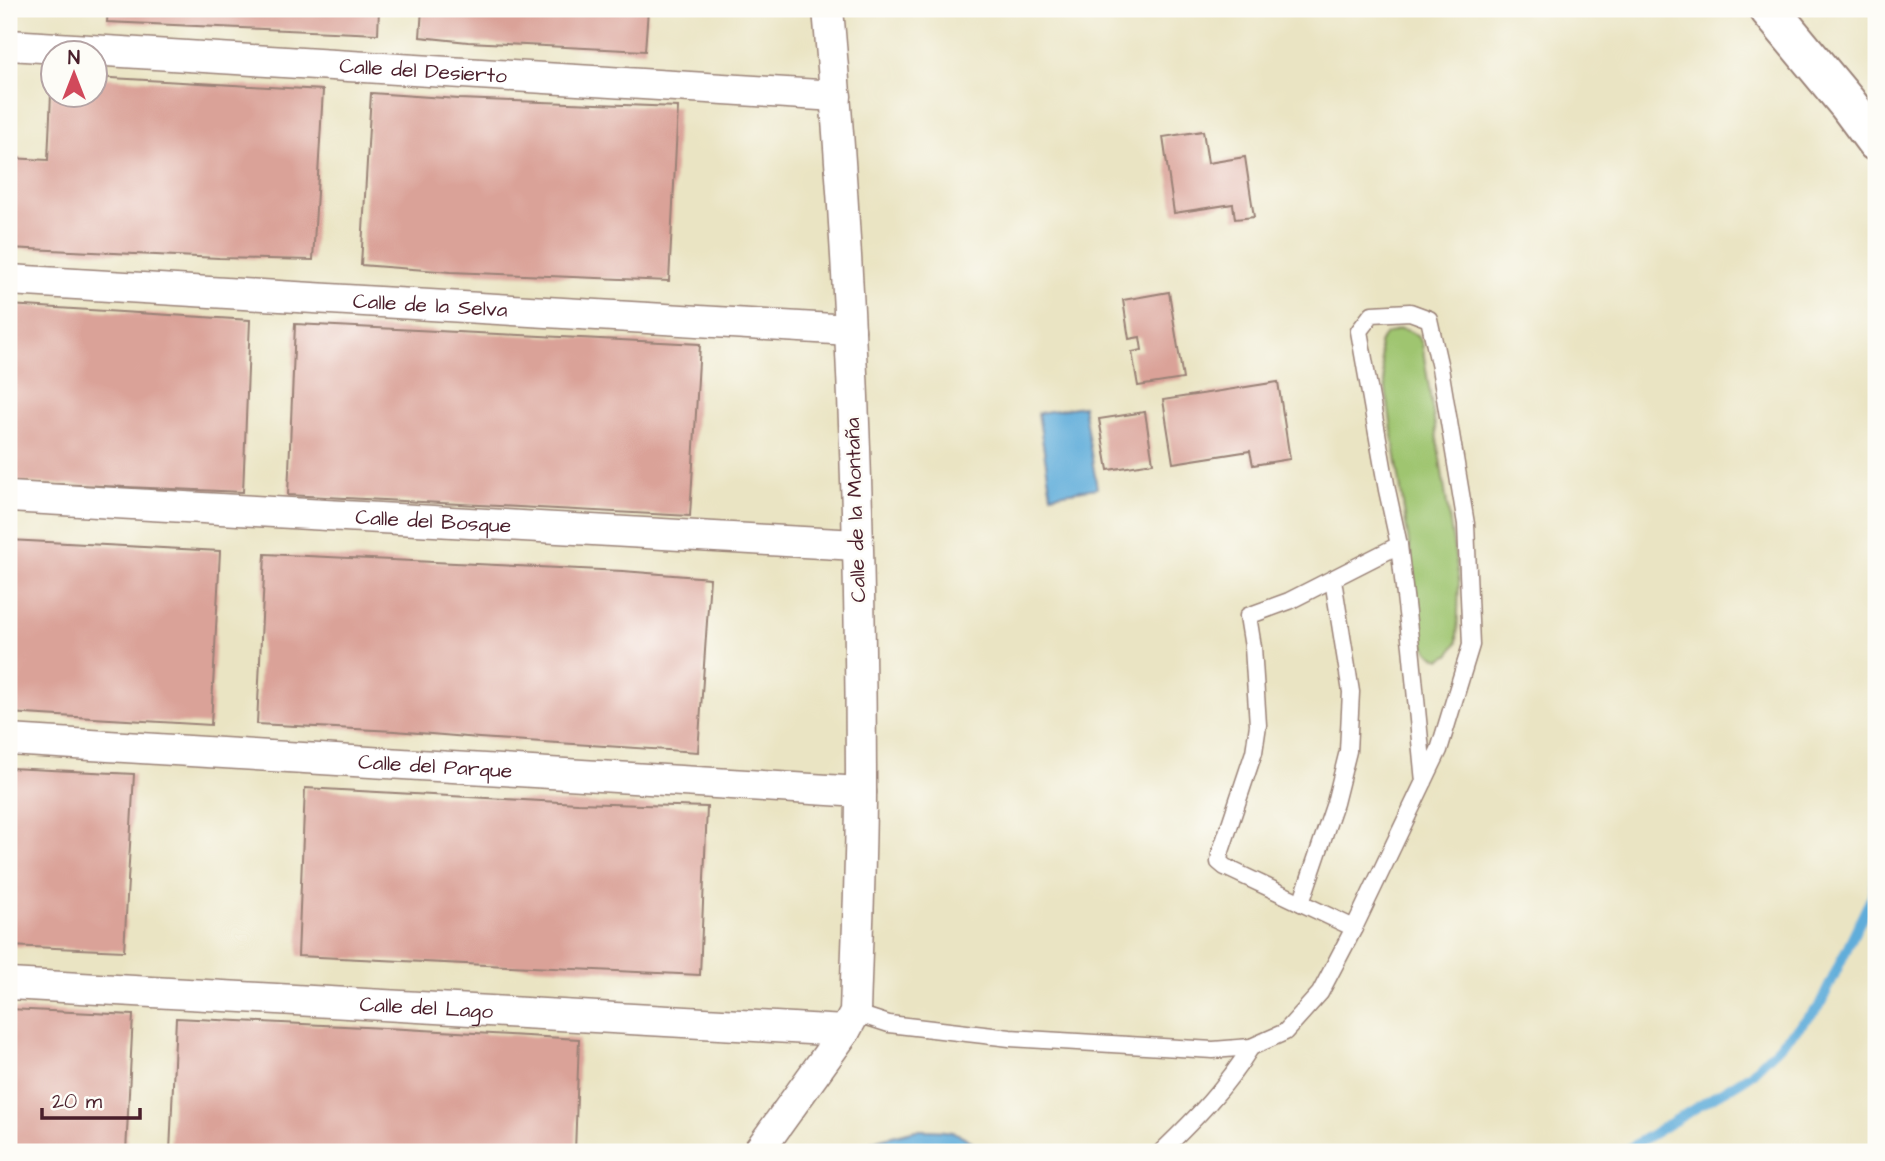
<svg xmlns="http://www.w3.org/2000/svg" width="1885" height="1161" font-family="'Architects Daughter',sans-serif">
  <rect width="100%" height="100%" fill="#fdfcf7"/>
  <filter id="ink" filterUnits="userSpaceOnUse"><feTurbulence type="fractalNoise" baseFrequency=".0143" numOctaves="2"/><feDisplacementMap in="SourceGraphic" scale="14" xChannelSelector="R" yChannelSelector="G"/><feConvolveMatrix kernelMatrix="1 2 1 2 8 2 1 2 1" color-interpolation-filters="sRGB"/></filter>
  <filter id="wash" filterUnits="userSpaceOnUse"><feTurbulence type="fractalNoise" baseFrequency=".00686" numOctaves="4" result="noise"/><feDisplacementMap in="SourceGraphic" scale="28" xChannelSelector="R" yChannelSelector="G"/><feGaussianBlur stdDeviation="1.57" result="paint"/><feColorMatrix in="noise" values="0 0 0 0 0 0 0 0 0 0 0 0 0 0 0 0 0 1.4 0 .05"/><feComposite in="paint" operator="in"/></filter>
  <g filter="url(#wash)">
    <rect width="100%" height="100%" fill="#eae4c3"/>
    <path fill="#9fc570" stroke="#74724e" stroke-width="2" d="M1399,329C1408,329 1417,334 1422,343L1459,581L1457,642L1450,654L1441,659C1432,657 1427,652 1424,644L1379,343L1386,334Z"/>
    <g fill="#61adda" stroke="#566682" stroke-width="2">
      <path d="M1083,406L1097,488L1051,495L1038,413Z"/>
      <path d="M916,1130C945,1130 962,1128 981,1152H848L880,1139Z"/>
    </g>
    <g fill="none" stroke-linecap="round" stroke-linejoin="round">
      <path stroke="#61adda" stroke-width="10" d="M1623,1152L1750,1075L1819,1007L1872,896L1876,876"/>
    </g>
    <g id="blocks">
      <g fill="#daa298">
        <path d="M108,9H379L378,34L107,22Z"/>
        <path d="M422,9H648L645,51L468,42L420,37Z"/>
        <path d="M94,77L323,90L313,260L219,258L9,248V158L48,160L51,94H94Z"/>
        <path d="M371,93L459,99L678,107L669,281L451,272L361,265Z"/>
        <path d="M1203,131L1208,163L1245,157L1254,217L1235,219L1233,204L1174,213L1163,137Z"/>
        <path d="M1169,292L1183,379L1138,386L1132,352L1142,350L1140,337L1129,339L1123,300Z"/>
        <path d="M9,305L250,320L243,492L9,482Z"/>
        <path d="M295,324L700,344L690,516L288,495Z"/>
        <path d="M1278,382L1290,459L1253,465L1250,451L1173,463L1163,400Z"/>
        <path d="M1145,412L1153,463L1108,470L1099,419Z"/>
        <path d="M9,540L220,551L211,725L9,713Z"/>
        <path d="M265,554L623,571L710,578L698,752L479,738L395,731L257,724Z"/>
        <path d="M9,768L134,774L124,951L9,946Z"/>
        <path d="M305,788L578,803L707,807L700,975L298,956Z"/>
        <path d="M9,1009L133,1015L126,1152H9Z"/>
        <path d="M176,1018L405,1029L579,1039L575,1152H170Z"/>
      </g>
    </g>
  </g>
  <g filter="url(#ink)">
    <use href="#blocks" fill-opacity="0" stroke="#9a8277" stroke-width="2"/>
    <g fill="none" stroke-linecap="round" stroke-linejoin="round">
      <defs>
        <g id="service">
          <path d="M1301,903L1335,803L1348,751L1351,692L1333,580"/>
          <path d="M1354,928L1225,867L1219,862L1220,854L1254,752L1258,725L1253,647L1248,616L1289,601L1399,545"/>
          <path d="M855,1013L889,1024L1010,1038L1213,1050L1251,1047L1285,1032L1320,993L1354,928L1439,750L1471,645L1466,524L1440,368L1429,319L1410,312L1372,314L1359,331L1387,490L1399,545L1411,647L1424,782"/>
          <path d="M1161,1152C1196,1118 1225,1089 1251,1047"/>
        </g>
        <g id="minor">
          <path id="s1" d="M9,45L836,96"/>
          <path id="s2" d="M9,280L850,330"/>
          <path id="s3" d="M9,497L857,545"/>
          <path id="s4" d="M9,740L861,792"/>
          <path id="s5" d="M9,984L845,1031"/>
          <path d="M758,1152L845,1031L855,1013C857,939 861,865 861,791C861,530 851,268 828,9"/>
        </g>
        <path id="secondary" d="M1769,9L1847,103L1876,142"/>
      </defs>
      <use href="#service" stroke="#9a8277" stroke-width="19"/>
      <use href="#minor" stroke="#9a8277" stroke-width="33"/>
      <use href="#secondary" stroke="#9a8277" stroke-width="42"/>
      <use href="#service" stroke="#fff" stroke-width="16"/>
      <use href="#minor" stroke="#fff" stroke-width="30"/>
      <use href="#secondary" stroke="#fff" stroke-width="38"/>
    </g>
  </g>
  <g text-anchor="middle" stroke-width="5" stroke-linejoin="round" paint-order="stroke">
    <g font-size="21" fill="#4a1f2b" stroke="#fdfcf7">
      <text dy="7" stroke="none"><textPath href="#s1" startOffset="415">Calle del Desierto</textPath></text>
      <text dy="7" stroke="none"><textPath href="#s2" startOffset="422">Calle de la Selva</textPath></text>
      <text transform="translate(855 510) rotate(-92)" y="7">Calle de la Montaña</text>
      <text dy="7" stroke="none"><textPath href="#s3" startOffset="425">Calle del Bosque</textPath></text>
      <text dy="7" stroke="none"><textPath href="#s4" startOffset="427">Calle del Parque</textPath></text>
      <text dy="7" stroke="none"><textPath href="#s5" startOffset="418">Calle del Lago</textPath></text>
    </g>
  </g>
  <rect width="1885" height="1161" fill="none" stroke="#fdfcf7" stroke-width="35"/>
  <g transform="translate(74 74)"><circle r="33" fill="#fdfcf7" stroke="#b5a4a5" stroke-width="2"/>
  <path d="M0-5L12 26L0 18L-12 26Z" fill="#d1495b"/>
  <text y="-10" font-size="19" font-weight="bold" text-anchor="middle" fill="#4a1f2b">N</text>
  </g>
  <path d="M42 1108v10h98v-10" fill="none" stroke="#4a1f2b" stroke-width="3.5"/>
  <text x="52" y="1108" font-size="21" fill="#4a1f2b" stroke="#fdfcf7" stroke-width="5" paint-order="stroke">20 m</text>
</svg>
